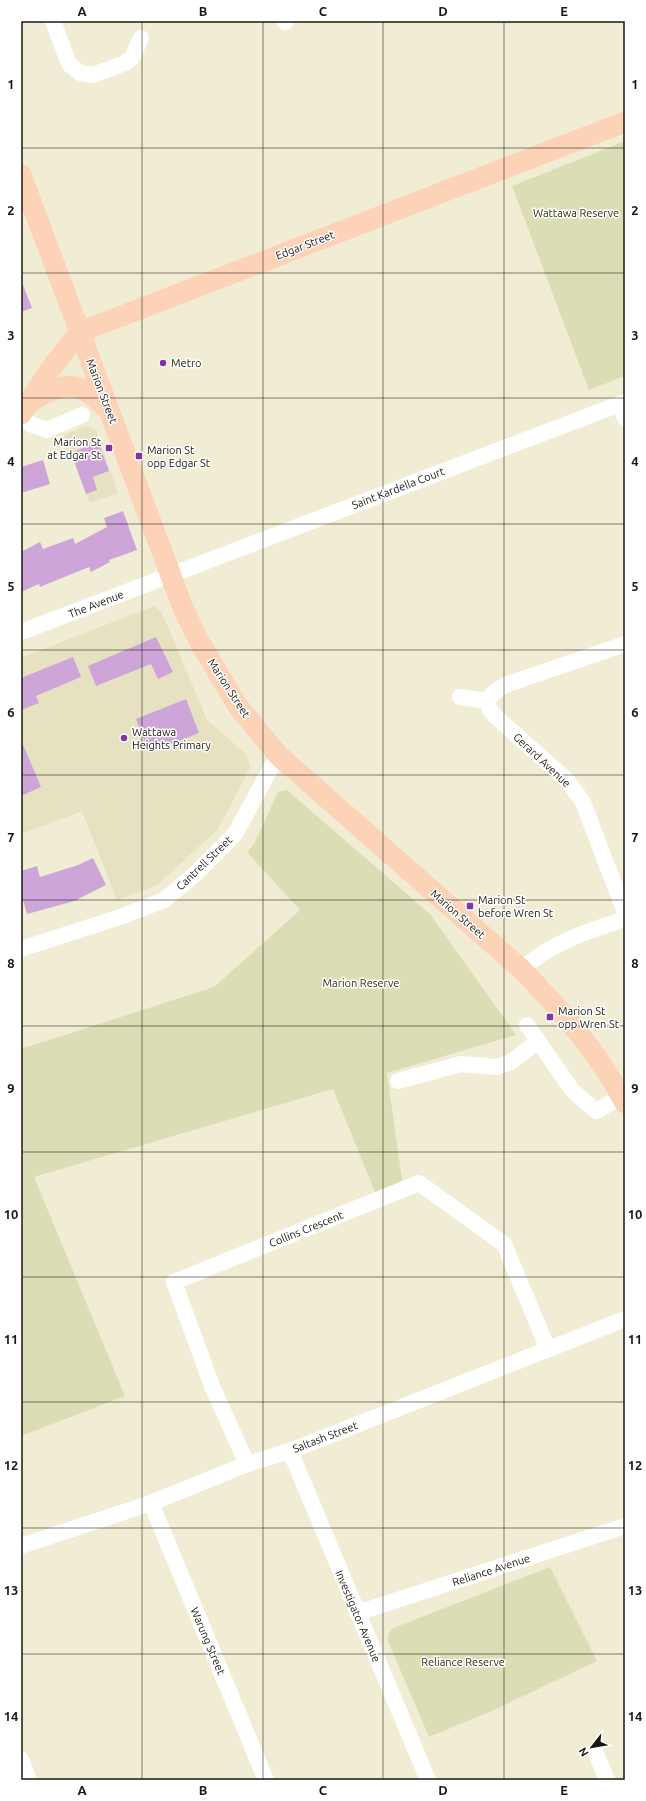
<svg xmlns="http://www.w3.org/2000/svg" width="646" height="1801" font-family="Ubuntu,sans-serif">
  <rect width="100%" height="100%" fill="#f1edd4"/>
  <g fill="#e6e1c1">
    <path d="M86,426L96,430L118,493L90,503L64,435Z"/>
    <path d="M154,606L162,613L207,720L247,755L250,768L218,829L157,885L117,900L82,811L21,834V658Z"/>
  </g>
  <g fill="#dbdeb5">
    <path d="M625,141V376L589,390L512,186Z"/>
    <path d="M287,790L430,914L516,1035L387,1073L403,1186L377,1197L333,1089L34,1177L125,1396L21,1436V1049L214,987L300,910L247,852L254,844L278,792Z"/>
    <path d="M550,1567L597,1661L494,1710L429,1737L387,1639L391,1629Z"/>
  </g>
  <g fill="#cea5d9">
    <path d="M21,280L32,308L21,312Z"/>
    <path d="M98,442L109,471L93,477L97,490L86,494L71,453Z"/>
    <path d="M43,460L50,484L21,493V467Z"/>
    <path d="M123,511L137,550L109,560L110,562L91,572L89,567L40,587L39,584L21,592V552L40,542L43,549L73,538L75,544L107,527L104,518Z"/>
    <path d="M156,637L173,672L158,679L151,664L96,686L88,666Z"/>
    <path d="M73,657L81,677L36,696L39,703L21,710V678Z"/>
    <path d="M186,699L199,733L149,753L136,719Z"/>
    <path d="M21,740L41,787L21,796Z"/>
    <path d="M93,858L106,885L78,899V900L27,914L21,893V871L37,866L40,877L78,865Z"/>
  </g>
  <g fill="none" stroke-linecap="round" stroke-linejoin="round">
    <g stroke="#fff" stroke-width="16">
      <path d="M53,21L69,64L80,73L93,75L125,63L132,58L141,38"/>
      <path d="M285,22L286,21"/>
      <path d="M620,404L625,418"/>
      <path d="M21,417L30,424L47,430L82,415"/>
      <path d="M21,632L625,402"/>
      <path d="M625,644L505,685L492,694L487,701L490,710L497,718L566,779L583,802L625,913"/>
      <path d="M460,697L487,701"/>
      <path d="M21,949L123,916L164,900L192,877L235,834L278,755"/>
      <path d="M521,969C556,941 583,933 625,919"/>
      <path d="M527,1025L572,1090L596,1111L622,1097"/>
      <path d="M398,1081L461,1064L497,1067L511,1062L538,1041"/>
      <path d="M290,1451L428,1780"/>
      <path d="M247,1464L212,1386L174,1282L419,1183L504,1244L548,1349"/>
      <path d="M151,1503L266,1780"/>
      <path d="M21,1546L151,1503L247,1464L290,1451L625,1319"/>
      <path d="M357,1613L625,1526"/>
      <path d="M595,1751L607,1780"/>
      <path d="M21,1759L29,1780"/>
    </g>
    <g stroke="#fdd3b7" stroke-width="21">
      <path d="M21,175L183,608L199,641L237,705L278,755L521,969C561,1010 598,1052 625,1103"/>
      <path d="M30,402C63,382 78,378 107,409"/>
      <path d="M21,414L51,368L80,332L625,122"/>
    </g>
  </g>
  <path fill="none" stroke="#19170e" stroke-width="1" stroke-opacity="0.55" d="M142,21V1780M263,21V1780M383,21V1780M504,21V1780M21,148H625M21,273H625M21,398H625M21,524H625M21,650H625M21,775H625M21,900H625M21,1026H625M21,1152H625M21,1277H625M21,1402H625M21,1528H625M21,1654H625"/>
  <g fill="#8633a2" stroke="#fff" stroke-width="1.5">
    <circle cx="163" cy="363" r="4"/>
    <rect x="105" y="444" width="8" height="8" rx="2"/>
    <rect x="135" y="452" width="8" height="8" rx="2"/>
    <circle cx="124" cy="738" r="4"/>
    <rect x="466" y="902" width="8" height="8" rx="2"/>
    <rect x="546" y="1013" width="8" height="8" rx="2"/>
  </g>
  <g text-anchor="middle" stroke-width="3" stroke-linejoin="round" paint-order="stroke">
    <g font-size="11" fill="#2c2d10" stroke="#fff">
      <text x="576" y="217">Wattawa Reserve</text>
      <text x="361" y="987">Marion Reserve</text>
      <text x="463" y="1666">Reliance Reserve</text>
    </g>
    <g font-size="11" fill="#19170e" stroke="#fff">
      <text transform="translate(305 245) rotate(-21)" y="4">Edgar Street</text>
      <text transform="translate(102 391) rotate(69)" y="4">Marion Street</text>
      <text transform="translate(398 488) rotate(-21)" y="4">Saint Kardella Court</text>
      <text transform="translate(96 604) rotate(-21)" y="4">The Avenue</text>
      <text transform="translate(229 688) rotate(57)" y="4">Marion Street</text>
      <text transform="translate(542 760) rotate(43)" y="4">Gerard Avenue</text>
      <text transform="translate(204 863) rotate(-44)" y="4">Cantrell Street</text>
      <text transform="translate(458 914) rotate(41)" y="4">Marion Street</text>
      <text transform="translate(306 1229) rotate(-22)" y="4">Collins Crescent</text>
      <text transform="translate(325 1437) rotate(-21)" y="4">Saltash Street</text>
      <text transform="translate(491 1570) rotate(-18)" y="4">Reliance Avenue</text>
      <text transform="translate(358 1616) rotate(67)" y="4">Investigator Avenue</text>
      <text transform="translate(208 1641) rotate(67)" y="4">Warung Street</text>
    </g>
    <g font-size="11" fill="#19170e" stroke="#fff" text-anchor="start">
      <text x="171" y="367">Metro</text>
      <text x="101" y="446" text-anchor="end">Marion St<tspan x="101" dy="13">at Edgar St</tspan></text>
      <text x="147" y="454">Marion St<tspan x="147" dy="13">opp Edgar St</tspan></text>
      <text x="132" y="736">Wattawa<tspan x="132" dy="13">Heights Primary</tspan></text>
      <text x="478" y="904">Marion St<tspan x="478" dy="13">before Wren St</tspan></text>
      <text x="558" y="1015">Marion St<tspan x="558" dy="13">opp Wren St</tspan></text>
    </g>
  </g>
  <rect width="646" height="1801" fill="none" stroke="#ffffff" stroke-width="44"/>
  <g transform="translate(592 1747) rotate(239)" stroke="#ffffff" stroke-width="3" paint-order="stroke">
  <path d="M0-3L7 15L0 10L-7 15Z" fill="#19170e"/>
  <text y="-6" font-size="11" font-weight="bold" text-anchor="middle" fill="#19170e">N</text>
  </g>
  <rect x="22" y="22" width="602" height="1757" fill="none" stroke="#19170e" stroke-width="1.5"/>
  <g font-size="13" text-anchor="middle" font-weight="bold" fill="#19170e">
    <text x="82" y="16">A</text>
    <text x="203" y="16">B</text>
    <text x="323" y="16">C</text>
    <text x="443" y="16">D</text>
    <text x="564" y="16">E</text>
    <text x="11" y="89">1</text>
    <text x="635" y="89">1</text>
    <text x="11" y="215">2</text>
    <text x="635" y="215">2</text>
    <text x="11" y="340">3</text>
    <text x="635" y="340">3</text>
    <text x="11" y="466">4</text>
    <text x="635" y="466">4</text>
    <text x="11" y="591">5</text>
    <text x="635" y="591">5</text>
    <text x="11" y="717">6</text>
    <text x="635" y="717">6</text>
    <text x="11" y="842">7</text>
    <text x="635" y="842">7</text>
    <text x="11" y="968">8</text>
    <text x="635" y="968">8</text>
    <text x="11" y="1093">9</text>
    <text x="635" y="1093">9</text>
    <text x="11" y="1219">10</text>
    <text x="635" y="1219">10</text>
    <text x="11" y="1344">11</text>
    <text x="635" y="1344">11</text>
    <text x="11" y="1470">12</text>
    <text x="635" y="1470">12</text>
    <text x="11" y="1595">13</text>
    <text x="635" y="1595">13</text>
    <text x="11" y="1721">14</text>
    <text x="635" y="1721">14</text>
    <text x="82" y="1795">A</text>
    <text x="203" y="1795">B</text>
    <text x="323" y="1795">C</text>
    <text x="443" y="1795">D</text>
    <text x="564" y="1795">E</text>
  </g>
</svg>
